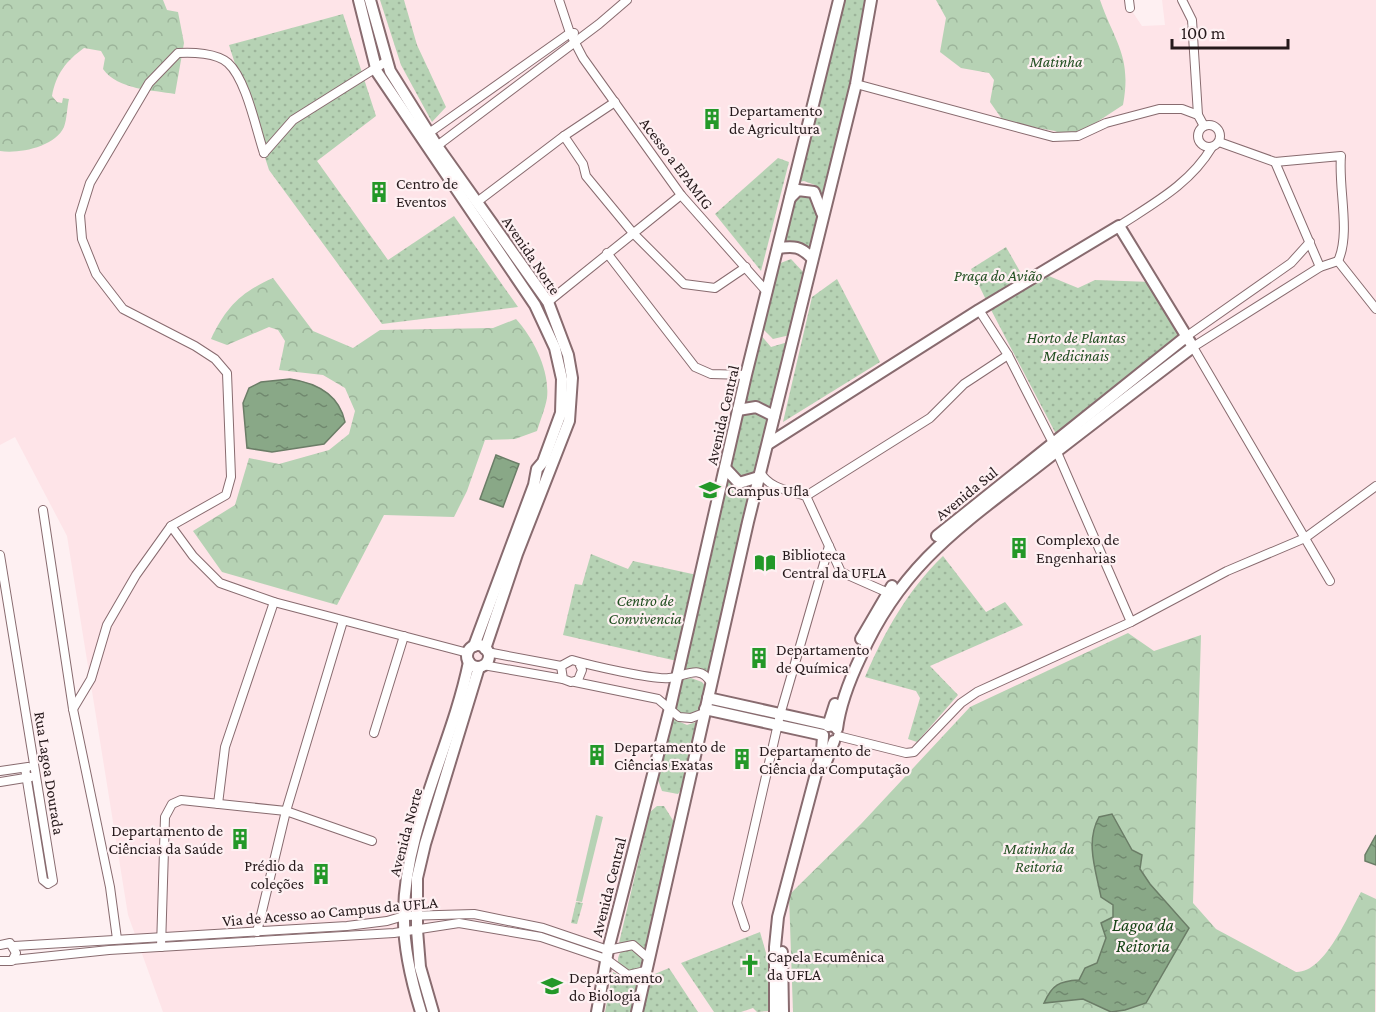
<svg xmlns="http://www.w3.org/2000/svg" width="1376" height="1012" font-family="'Crimson Pro',serif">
  <defs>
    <pattern id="grass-dots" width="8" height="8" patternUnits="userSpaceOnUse" patternTransform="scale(1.5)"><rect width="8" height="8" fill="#b6d2b4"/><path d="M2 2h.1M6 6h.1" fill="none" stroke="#9cb49a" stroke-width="1.8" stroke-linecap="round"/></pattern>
    <pattern id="forest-crowns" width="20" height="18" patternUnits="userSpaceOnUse" patternTransform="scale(1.5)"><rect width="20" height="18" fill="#b6d2b4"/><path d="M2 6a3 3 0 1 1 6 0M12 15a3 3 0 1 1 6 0" fill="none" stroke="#9cb49a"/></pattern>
    <pattern id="water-ripples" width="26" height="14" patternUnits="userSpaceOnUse" patternTransform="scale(1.5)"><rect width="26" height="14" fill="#89a887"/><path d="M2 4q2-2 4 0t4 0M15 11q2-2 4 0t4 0" fill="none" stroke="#70886e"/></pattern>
  </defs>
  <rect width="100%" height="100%" fill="#fef0f2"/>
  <path fill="#fee4e8" d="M0,0H1129L1130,8L1142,26L1165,25L1162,0H1376V1012H163L128,915L67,536L15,437L0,445Z"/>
  <g fill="url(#grass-dots)">
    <path d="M380,0H404L417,45L446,107L432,122L401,65Z"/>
    <path d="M844,0H868L851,83L822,194L815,185L804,181L799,182Z"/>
    <path d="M343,14L376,116L317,161L388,260L454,216L518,307L382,324L269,170L229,45Z"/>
    <path d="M778,158L789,162L761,271L715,214Z"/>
    <path d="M803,194L813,197L819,216L810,249L795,241H785L795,200Z"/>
    <path d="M1006,247L1026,282L988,304L971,269Z"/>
    <path d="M791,259L804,273L790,335L773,339L761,327L778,264Z"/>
    <path d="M1044,274L1078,288L1095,280L1152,282L1186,335L1057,436L989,306Z"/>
    <path d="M837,279L880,362L783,422L812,297Z"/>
    <path d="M759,333L771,347L788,342L773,412L742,407Z"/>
    <path d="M759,411L771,418L756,475L739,481L729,468L741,413Z"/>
    <path d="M727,475L755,481L709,675L700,668L685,670Z"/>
    <path d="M591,554L628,569L633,561L697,575L677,661L563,635L575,584L582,585Z"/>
    <path d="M943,556L986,612L1005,602L1023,625L930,666L958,695L917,742L908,739L920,698L916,691L865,677C885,631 907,591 943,556Z"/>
    <path d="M691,678L702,682L706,687L701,711L688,715L677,712L675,708L682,680Z"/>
    <path d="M671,718L687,725L699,721L683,787L678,794L662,791L657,777Z"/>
    <path d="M657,806H664L674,822L646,951L635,943H619L650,812Z"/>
    <path d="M576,902L583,903L577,924L571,923Z"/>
    <path d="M760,932L771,970L769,1011L757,1012L753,1008L741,1012H714L681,963Z"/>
    <circle cx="630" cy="960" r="12"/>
    <path d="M669,968L698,1012H642L650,976Z"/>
    <path d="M613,972L627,979L640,977L632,1012H605Z"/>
  </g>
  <g fill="url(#forest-crowns)">
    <path d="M0,0H163L167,10L178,12L184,43L175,94C153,90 118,90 103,69L105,58L101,51L84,48C66,61 56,74 52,96L57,102L62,103L63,98L69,99C67,107 67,119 64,127C55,147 19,154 0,151Z"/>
    <path d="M936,0H1100C1115,43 1132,56 1123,105L1071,139L1055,131L1004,122L990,102L994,80L989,73L961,68L940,52L946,18Z"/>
    <path d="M273,278L313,331L353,348L380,330L493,328L516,319C534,339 550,371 547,398C545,409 540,421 537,431L515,439L485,440L467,491L454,517L384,515L337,605L222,572L193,531L235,505L249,458L279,464L329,450L349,434L355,411L345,388L323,375L279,370L285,341L278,330L269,327L227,345L211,339C226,307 241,292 273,278Z"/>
    <path d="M1128,633L1154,651L1201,635L1193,903L1216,929L1296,972C1325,973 1348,915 1361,892L1376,899L1375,1012H793L789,895L861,824L970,707Z"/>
  </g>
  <path fill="#b6d2b4" d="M596,815L603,817L582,902L576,901Z"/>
  <g fill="url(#water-ripples)" stroke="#6b7d67" stroke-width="1.5">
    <path d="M290,379C317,383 339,394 345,422L324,444L272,452L247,448L243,403L249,388L261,382Z"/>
    <path d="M496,455L519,464L503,507L480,499Z"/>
    <path d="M1112,814L1132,850L1142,855L1140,869L1150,884L1189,928L1146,1003L1125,1010L1111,1012L1083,999L1044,1003C1052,985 1059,981 1079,980L1085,968L1097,963L1106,938L1101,923L1113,917V905L1101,897C1096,871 1085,842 1099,817Z"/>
    <path d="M1376,835V865L1365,861V855Z"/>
  </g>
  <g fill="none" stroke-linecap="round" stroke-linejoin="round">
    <defs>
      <g id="street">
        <path d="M559,0L570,33L583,58L681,195L767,292"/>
        <path d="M1129,0L1130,8"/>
        <path d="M1182,0L1192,20L1198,115"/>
        <path d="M856,84L1053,137L1078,136L1106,123L1159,109H1182L1198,115L1204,126"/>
        <path d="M615,102L564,136L583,164L586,176L633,233L684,284L715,288L746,267"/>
        <circle cx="1209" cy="136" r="11"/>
        <path d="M429,133L570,33H574"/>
        <path d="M1219,142L1275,162L1341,156C1338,188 1351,233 1338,261"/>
        <path d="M437,146L599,24L627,0"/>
        <path d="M264,153L293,120L387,61"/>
        <path d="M1275,162L1320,267"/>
        <path d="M477,202L564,136"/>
        <path d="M1119,226C1154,203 1190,184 1212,147"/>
        <path d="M607,253L695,367L711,374L746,375"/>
        <path d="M1338,261L1376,309"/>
        <path d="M548,302L681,195"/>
        <path d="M979,310L1008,355L1053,443L1131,622"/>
        <path d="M1187,336L1291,263L1310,242"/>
        <path d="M760,472C770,489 788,490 806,496L841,572L893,595"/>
        <path d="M806,496L930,418L964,384L1008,355"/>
        <path d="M43,510L73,709L110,887L117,939"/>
        <path d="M171,526L193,556L220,583L274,602L468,653"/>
        <path d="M0,555L53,881L48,884L43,880L25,768"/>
        <path d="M1330,581L1193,347L1320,267L1338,261"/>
        <path d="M487,652L561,666"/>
        <path d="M579,663L582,670L578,680L571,682L563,679L561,666L572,660C589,665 653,680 669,678C685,677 700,663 711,683"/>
        <path d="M483,665L563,679"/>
        <path d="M575,682L658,699L679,717L691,718L704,713"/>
        <path d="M73,709L91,679L107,625L136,575L171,526L226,495L231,477L227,373L215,359L195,346L123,309L96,274L82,239L80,215L90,183L149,83L178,53C192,52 217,53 228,63C246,79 256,129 264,153"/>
        <path d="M374,733L404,636"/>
        <path d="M838,736L906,753L914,752L961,703L977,692L1131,622L1227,571L1305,538L1376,486"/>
        <path d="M0,771L28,767"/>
        <path d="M0,782L31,777"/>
        <path d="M218,804L225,747L274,602"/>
        <path d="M745,927L737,903L780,715L829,546"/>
        <path d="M257,932L286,811L343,621"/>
        <path d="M0,945L10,943L16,953L12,961H0"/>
        <path d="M14,946L347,926L387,921L404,916L474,914L543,928L608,950L633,945L648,958"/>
        <path d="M161,947L165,817L172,804L181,800L286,811L372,841"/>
        <path d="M13,960L109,950L394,933L459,923L541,937L606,959L628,975L645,971"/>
      </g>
      <g id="secondary">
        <path d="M359,0L377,72L535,305L555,348L562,379L561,413L543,462L537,469L534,485L474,646"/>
        <path d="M370,0L390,71L437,146L548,302L568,355L572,378L569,421L517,554L485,649"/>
        <path d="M790,198L798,190L814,192L822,213"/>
        <path d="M778,248C794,246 800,246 812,258"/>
        <path d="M738,410L756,407L774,416"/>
        <path d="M768,444L979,310L1119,226L1193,347C1140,387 1087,428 1034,469C959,527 901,566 861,656C850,679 840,704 837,729"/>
        <path d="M725,468L739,483L759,477"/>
        <path d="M937,536L1187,336"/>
        <path d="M861,639L892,586"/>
        <circle cx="478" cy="656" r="11"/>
        <path d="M708,698L834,726"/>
        <path d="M705,709L823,735"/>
        <path d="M828,726L835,704"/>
        <path d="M826,762L834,741"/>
        <path d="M782,952L783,1012"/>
        <path d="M421,1012C411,980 403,947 404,913C405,827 452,746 469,662"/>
        <path d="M433,1012L420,967L417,930V878L425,844L479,667"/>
        <path d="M597,1012L608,950L670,708L746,375L839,0"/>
        <path d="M637,1012L748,522L856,84L871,0"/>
        <path d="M775,1012V947L778,917L822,751L823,736"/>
      </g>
    </defs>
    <use href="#street" stroke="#886b6f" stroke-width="10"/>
    <use href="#secondary" stroke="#886b6f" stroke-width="14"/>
    <use href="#street" stroke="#fff" stroke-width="8"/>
    <use href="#secondary" stroke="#fff" stroke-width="10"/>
  </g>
  <defs>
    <symbol id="building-bare" viewBox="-9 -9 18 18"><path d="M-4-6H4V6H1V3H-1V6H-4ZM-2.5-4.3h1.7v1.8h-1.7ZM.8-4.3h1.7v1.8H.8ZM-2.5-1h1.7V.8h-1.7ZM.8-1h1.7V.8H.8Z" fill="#239828" stroke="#fef0f2" stroke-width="2.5" paint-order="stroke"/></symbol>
    <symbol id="university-bare" viewBox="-9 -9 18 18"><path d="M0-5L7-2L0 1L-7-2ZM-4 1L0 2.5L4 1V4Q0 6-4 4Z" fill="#239828" stroke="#fef0f2" stroke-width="2.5" paint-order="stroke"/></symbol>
    <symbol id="library-bare" viewBox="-9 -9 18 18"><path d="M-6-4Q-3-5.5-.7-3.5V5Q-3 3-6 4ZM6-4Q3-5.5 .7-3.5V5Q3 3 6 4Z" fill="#239828" stroke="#fef0f2" stroke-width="2.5" paint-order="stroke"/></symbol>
    <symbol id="church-bare" viewBox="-9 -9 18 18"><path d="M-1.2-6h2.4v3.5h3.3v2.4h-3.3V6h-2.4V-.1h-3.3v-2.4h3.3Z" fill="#239828" stroke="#fef0f2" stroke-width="2.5" paint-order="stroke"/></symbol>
  </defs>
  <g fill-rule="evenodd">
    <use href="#building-bare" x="697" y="104" width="30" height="30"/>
    <use href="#building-bare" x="364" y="177" width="30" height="30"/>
    <use href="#university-bare" x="695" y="475" width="30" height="30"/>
    <use href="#building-bare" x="1004" y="533" width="30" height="30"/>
    <use href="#library-bare" x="750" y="548" width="30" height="30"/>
    <use href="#building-bare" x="744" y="643" width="30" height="30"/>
    <use href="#building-bare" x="582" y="740" width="30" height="30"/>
    <use href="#building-bare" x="727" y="744" width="30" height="30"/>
    <use href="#building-bare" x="225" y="824" width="30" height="30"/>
    <use href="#building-bare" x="306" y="859" width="30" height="30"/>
    <use href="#church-bare" x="735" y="950" width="30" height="30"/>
    <use href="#university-bare" x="537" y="971" width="30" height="30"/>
  </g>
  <g text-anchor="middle" stroke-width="4.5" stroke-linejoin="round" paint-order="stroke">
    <g font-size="16" font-style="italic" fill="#224f21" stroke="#fef0f2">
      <text x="1056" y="67">Matinha</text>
      <text x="998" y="281">Praça do Avião</text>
      <text x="1076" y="343">Horto de Plantas<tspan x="1076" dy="18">Medicinais</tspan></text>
      <text x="645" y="606">Centro de<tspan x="645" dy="18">Convivencia</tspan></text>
      <text x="1039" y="854">Matinha da<tspan x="1039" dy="18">Reitoria</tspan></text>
    </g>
    <g font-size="16" fill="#25191b" stroke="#fef0f2" text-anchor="start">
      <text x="729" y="116">Departamento<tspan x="729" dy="18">de Agricultura</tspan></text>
      <text x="396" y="189">Centro de<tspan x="396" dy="18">Eventos</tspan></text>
      <text x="727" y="496">Campus Ufla</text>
      <text x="1036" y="545">Complexo de<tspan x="1036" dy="18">Engenharias</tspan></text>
      <text x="782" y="560">Biblioteca<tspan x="782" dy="18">Central da UFLA</tspan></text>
      <text x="776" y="655">Departamento<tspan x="776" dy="18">de Química</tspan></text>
      <text x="614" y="752">Departamento de<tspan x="614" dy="18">Ciências Exatas</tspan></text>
      <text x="759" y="756">Departamento de<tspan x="759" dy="18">Ciência da Computação</tspan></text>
      <text x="223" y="836" text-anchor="end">Departamento de<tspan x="223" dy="18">Ciências da Saúde</tspan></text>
      <text x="304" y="871" text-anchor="end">Prédio da<tspan x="304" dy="18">coleções</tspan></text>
      <text x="767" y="962">Capela Ecumênica<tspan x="767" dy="18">da UFLA</tspan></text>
      <text x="569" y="983">Departamento<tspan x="569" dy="18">do Biologia</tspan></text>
    </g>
    <g font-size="16" fill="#25191b" stroke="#fef0f2">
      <text transform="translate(677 163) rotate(53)" y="6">Acesso a EPAMIG</text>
      <text transform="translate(532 255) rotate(56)" y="6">Avenida Norte</text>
      <text transform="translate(722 415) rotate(-77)" y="6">Avenida Central</text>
      <text transform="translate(966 493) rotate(-39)" y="6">Avenida Sul</text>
      <text transform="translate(50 773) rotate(81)" y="6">Rua Lagoa Dourada</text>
      <text transform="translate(405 832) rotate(-75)" y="6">Avenida Norte</text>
      <text transform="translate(608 887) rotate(-76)" y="6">Avenida Central</text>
      <text transform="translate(330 911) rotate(-5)" y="6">Via de Acesso ao Campus da UFLA</text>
    </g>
    <g font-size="18" font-style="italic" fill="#154315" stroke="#fef0f2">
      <text x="1143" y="931">Lagoa da<tspan x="1143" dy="21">Reitoria</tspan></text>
    </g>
  </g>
  <path d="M1172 39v9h116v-9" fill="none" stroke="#25191b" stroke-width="3"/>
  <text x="1181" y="39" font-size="18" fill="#25191b" stroke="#fef0f2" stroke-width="4.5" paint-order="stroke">100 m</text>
</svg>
